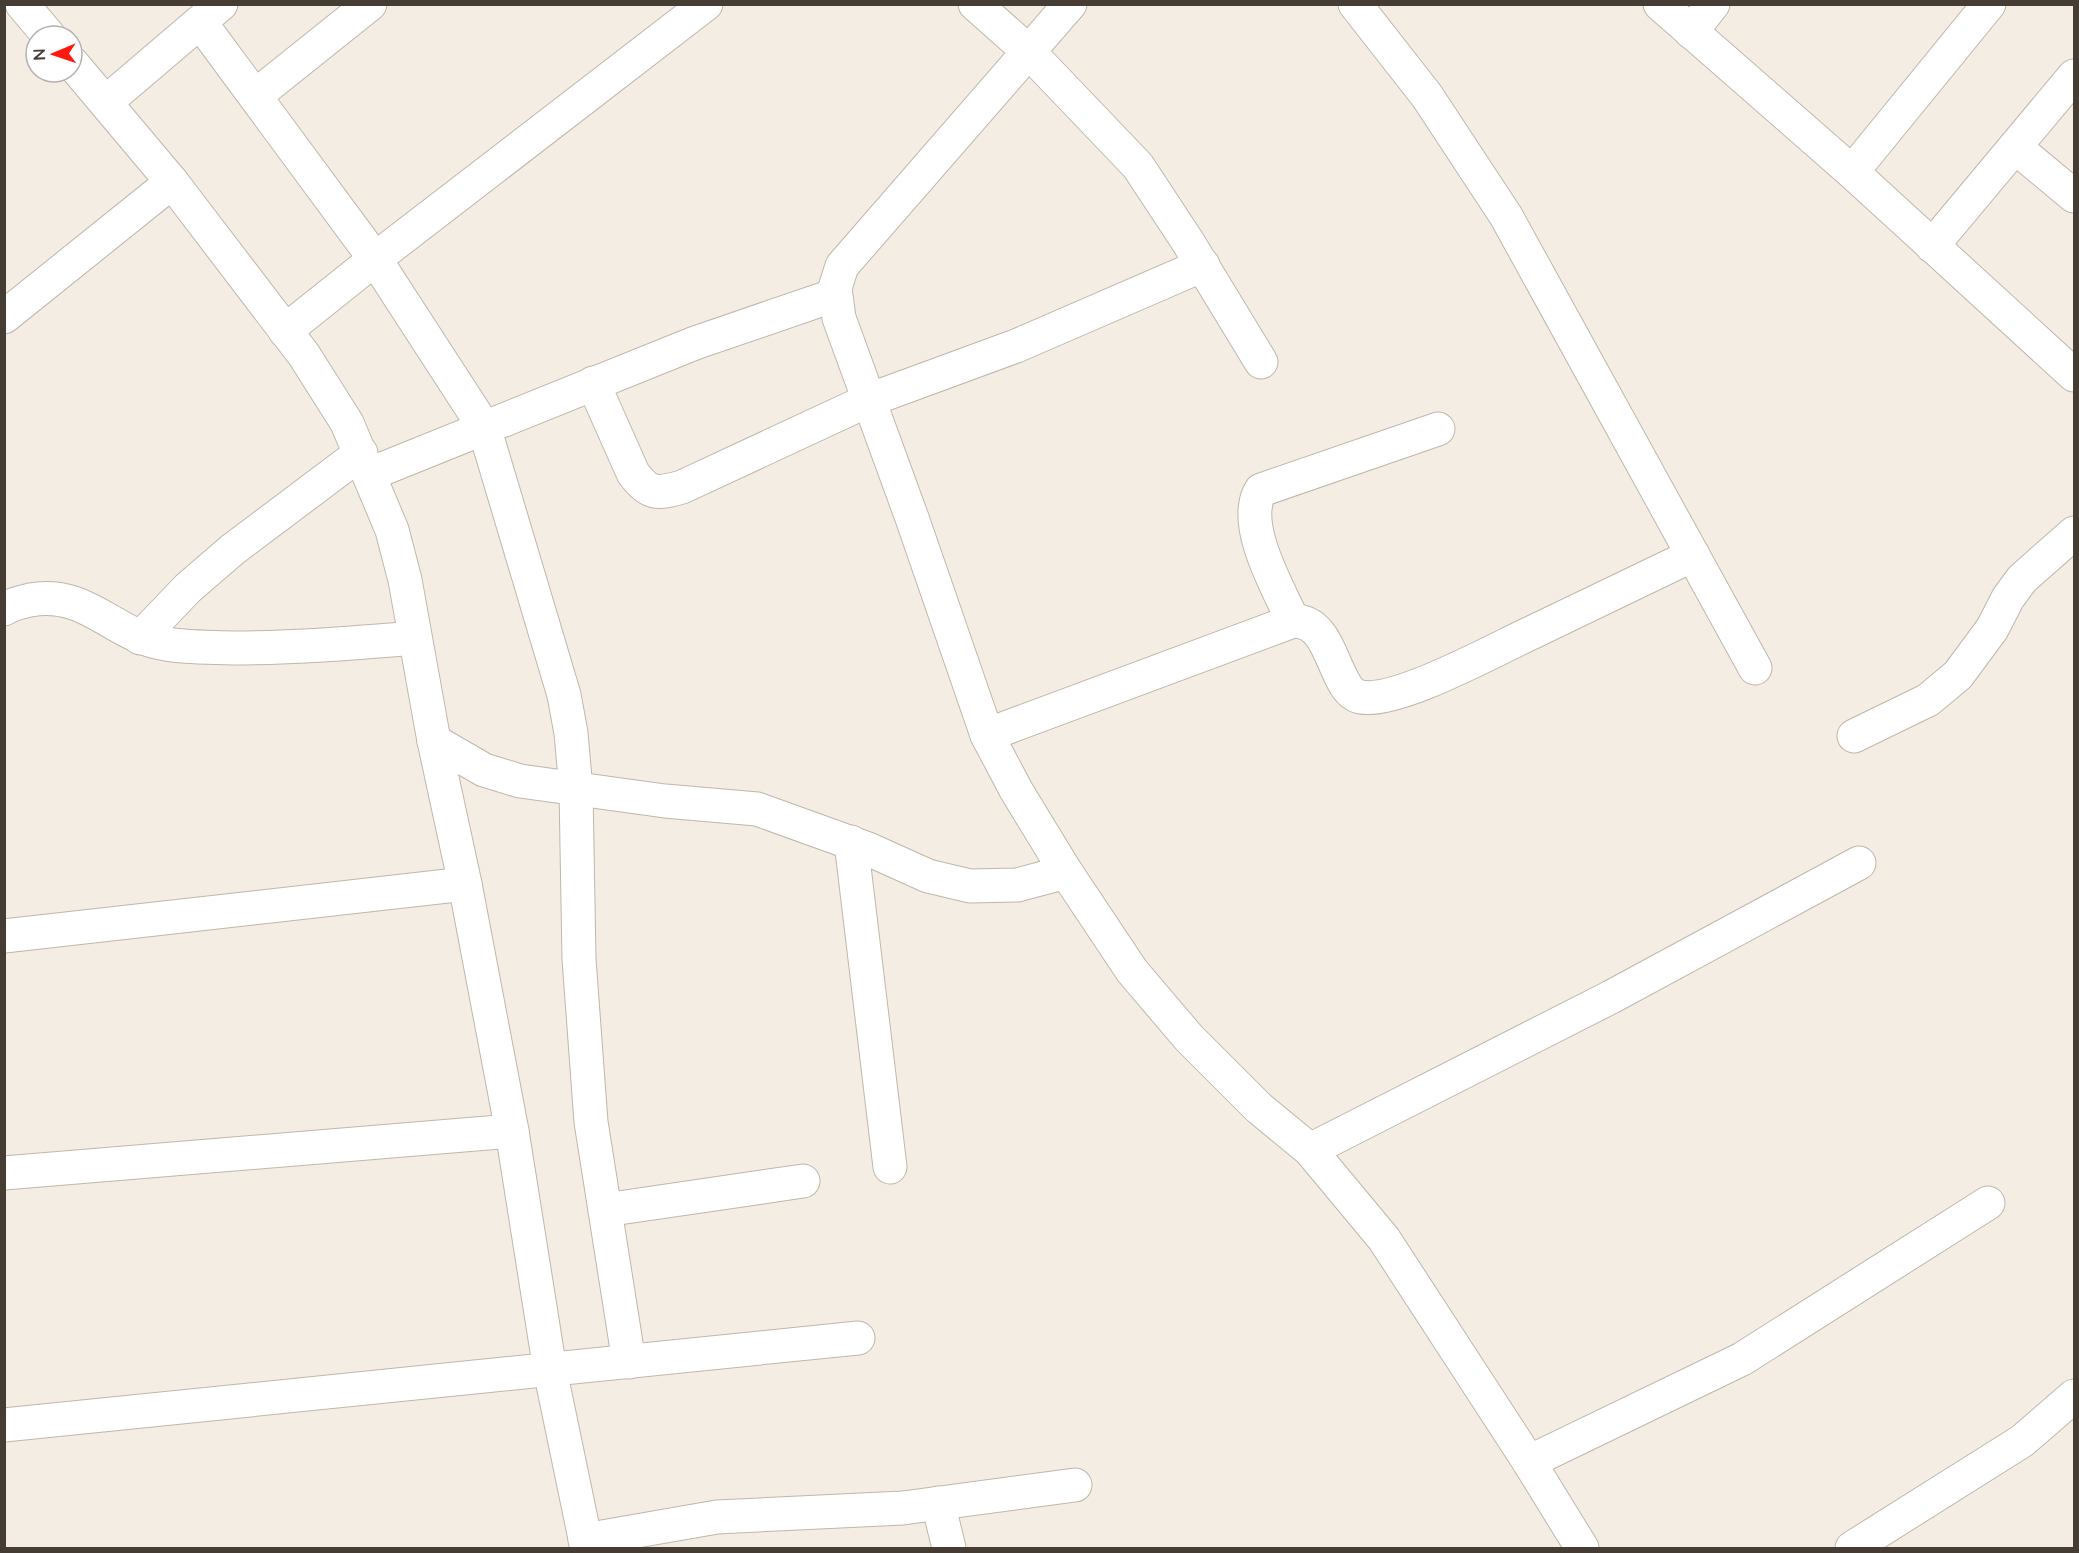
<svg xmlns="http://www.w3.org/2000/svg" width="2079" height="1553" font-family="Lato,sans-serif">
  <rect width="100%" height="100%" fill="#f3ede4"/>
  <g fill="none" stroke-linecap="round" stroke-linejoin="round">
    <defs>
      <g id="street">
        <path d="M22,4L49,36"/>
        <path d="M975,4L1029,52L1138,166L1188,242L1261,362"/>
        <path d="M1070,4L842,266L835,288L839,318L912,518L987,735L1016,790L1066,872L1132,971L1189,1038L1259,1108L1310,1150L1384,1239L1529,1462L1582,1548"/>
        <path d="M1355,4L1427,96L1506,216L1755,668"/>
        <path d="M1660,4L1852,172L2074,375"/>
        <path d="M200,22L375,259L484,427L564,695L571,733L576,790L579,959L591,1122L629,1362"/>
        <path d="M1691,32L1713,4"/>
        <path d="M72,63L172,182L304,355L347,423L392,530L405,580L434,741L465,884L512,1131L550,1370L587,1548"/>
        <path d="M255,96L370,4"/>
        <path d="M106,102L221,4"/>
        <path d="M2015,147L2074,196"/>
        <path d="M1852,172L1989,4"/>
        <path d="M1932,246L2074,76"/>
        <path d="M4,317L172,182"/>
        <path d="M285,331L375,259L706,4"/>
        <path d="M593,383L633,473C649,495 657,494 682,487L869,400L1016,346L1203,265"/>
        <path d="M370,474L695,343L835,295"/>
        <path d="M4,609C12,604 21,602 30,600C84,590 109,630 156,642C181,648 209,647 233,648C294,648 354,643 415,638"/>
        <path d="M1293,621C1278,588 1240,523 1261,490L1438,429"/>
        <path d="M140,638L188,588L232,550L361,453"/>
        <path d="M987,735L1293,621C1335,619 1332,692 1361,697C1397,704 1496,649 1533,632C1586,606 1640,581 1693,555"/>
        <path d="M1854,736L1928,700L1958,675L1992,629L2008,598L2022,579L2074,533"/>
        <path d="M434,741L484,770L520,781L665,801L757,809L868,849L928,876L970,886L1017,885L1066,872"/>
        <path d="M851,842L890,1167"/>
        <path d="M4,936L465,884"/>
        <path d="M1310,1150L1611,997L1859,863"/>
        <path d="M4,1173L512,1131"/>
        <path d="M605,1210L803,1181"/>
        <path d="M4,1425L858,1338"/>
        <path d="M1529,1462L1742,1359L1988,1203"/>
        <path d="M938,1503L949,1548"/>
        <path d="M585,1540L717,1517L903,1508L1075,1485"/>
        <path d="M1852,1548L2022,1441L2074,1396"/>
      </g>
    </defs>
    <use href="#street" stroke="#c2b6a9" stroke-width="35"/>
    <use href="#street" stroke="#fff" stroke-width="33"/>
  </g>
  <rect width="2079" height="1553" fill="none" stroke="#453d34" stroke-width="12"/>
  <g transform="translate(54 54) rotate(268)"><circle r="28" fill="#ffffff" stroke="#b5b1ae" stroke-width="1.5"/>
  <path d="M0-4.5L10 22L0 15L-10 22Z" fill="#ff190f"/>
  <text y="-9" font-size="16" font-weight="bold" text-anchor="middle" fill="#453d34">N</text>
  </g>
</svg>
